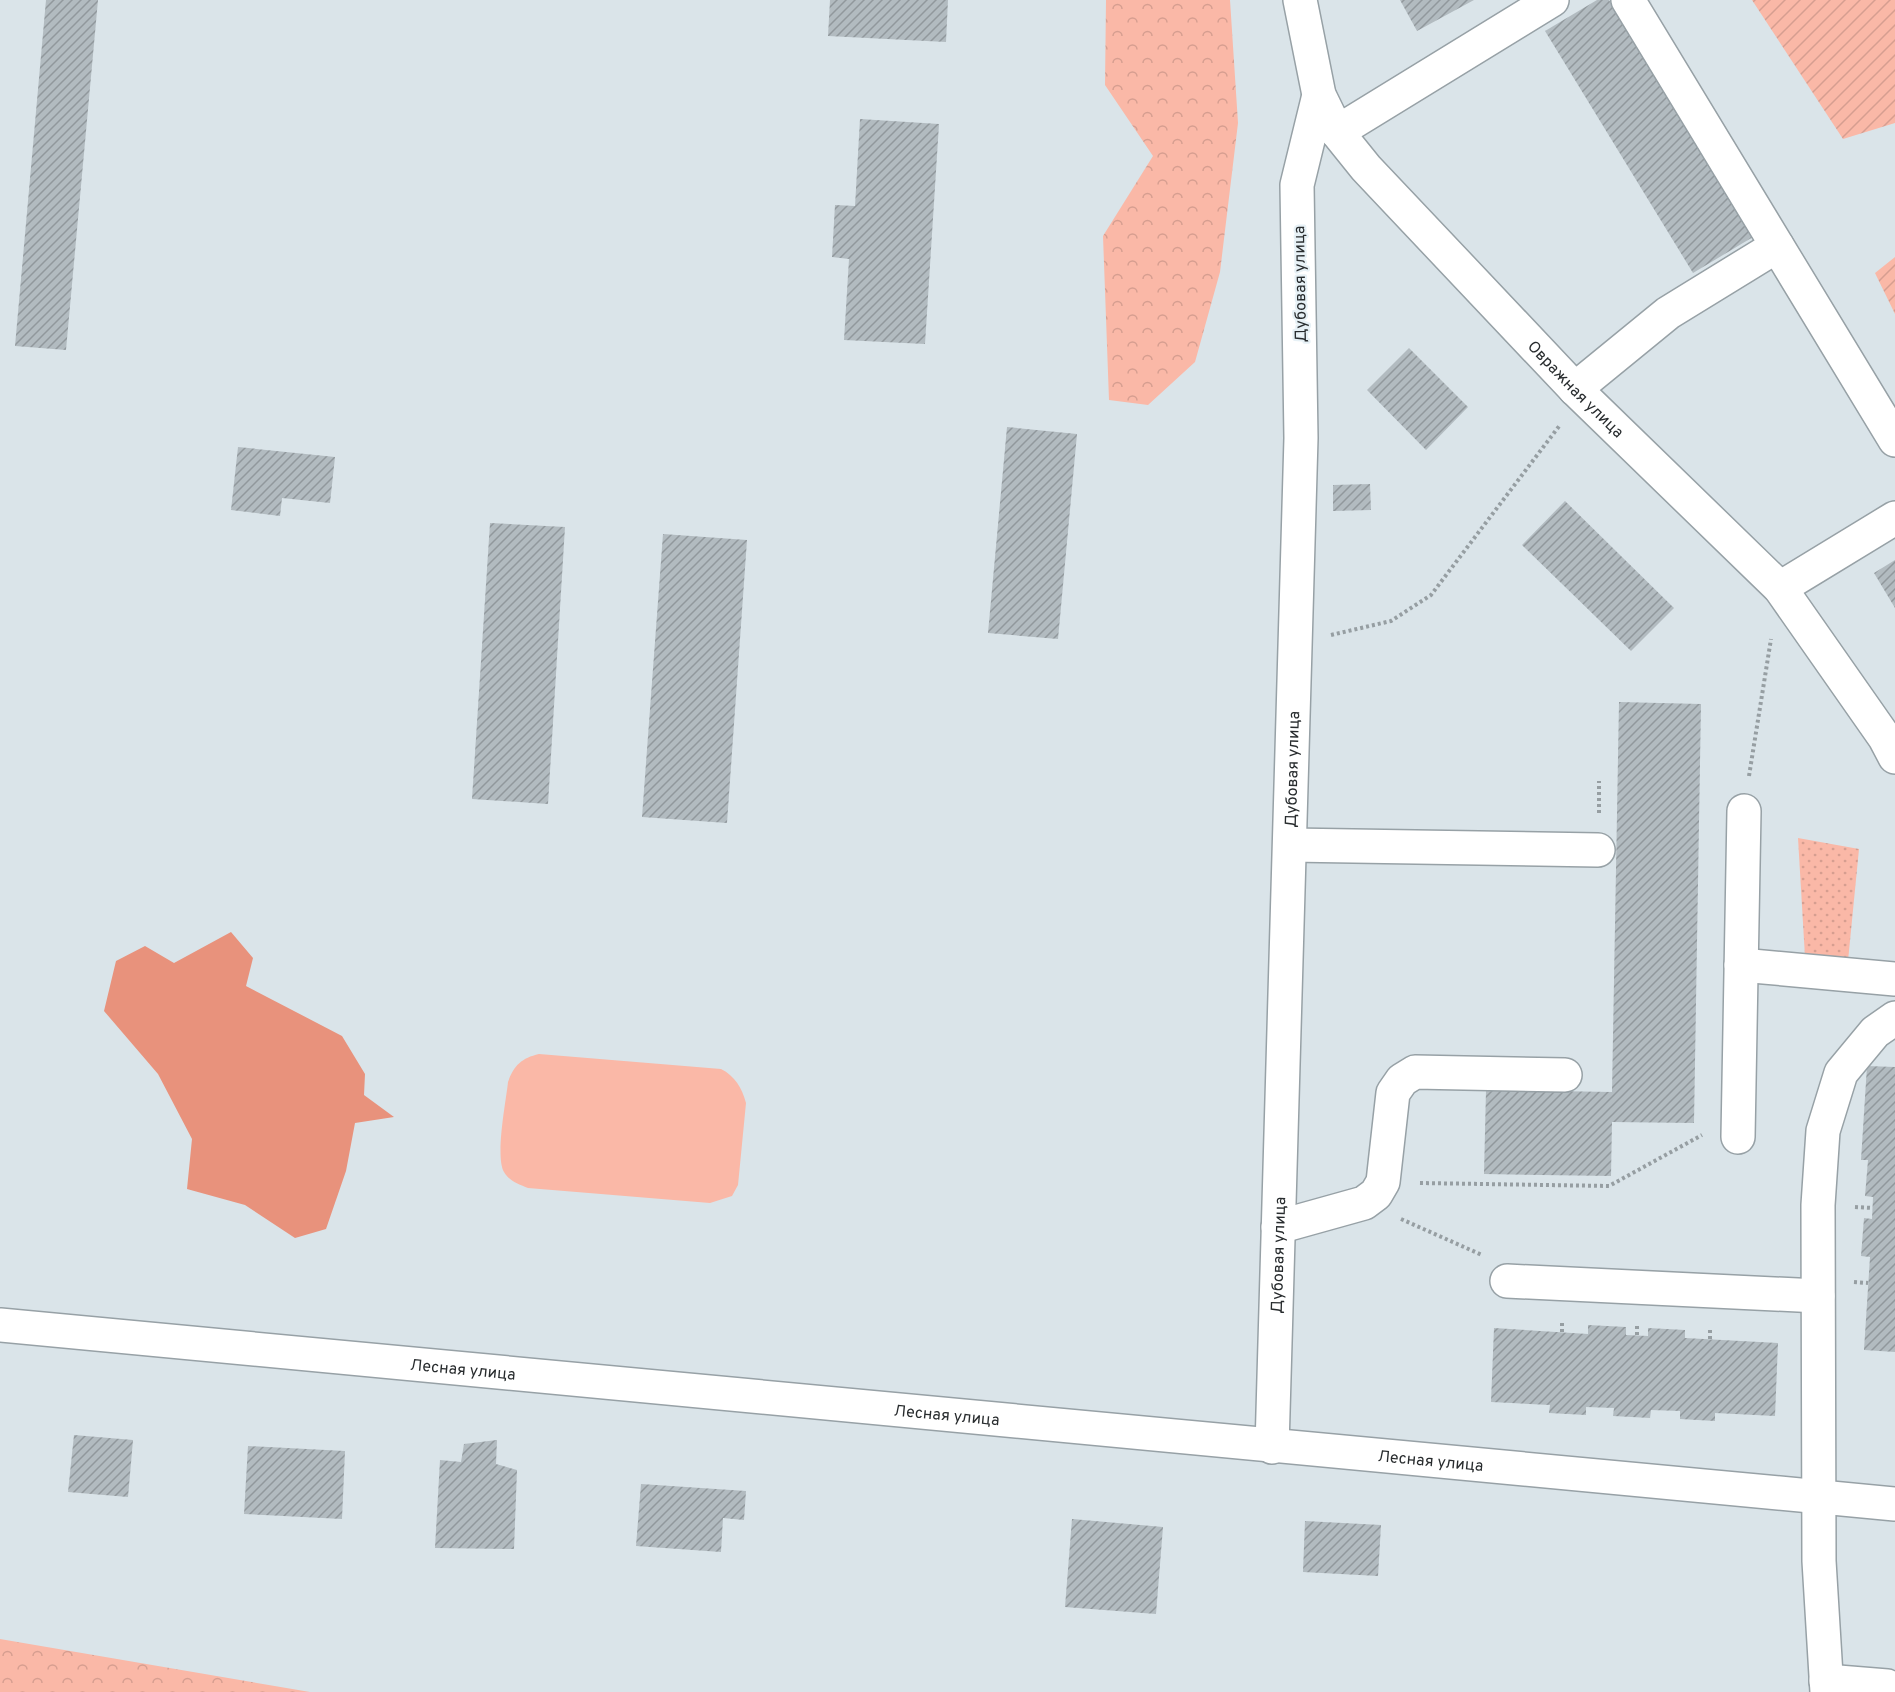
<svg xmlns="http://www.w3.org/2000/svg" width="1895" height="1692" font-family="Overpass,sans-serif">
  <defs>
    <pattern id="forest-crowns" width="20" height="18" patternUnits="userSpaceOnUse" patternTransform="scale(1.5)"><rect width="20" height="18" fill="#fab8a7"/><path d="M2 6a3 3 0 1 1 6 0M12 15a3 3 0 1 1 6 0" fill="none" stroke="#d69e90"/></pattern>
    <pattern id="park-dots" width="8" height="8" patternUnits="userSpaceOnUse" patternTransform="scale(1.5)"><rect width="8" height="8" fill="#fab8a7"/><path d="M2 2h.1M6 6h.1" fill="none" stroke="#d69e90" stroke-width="1.8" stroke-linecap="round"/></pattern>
    <pattern id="garden-furrows" width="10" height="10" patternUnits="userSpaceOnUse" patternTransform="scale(1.5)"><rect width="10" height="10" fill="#fab8a7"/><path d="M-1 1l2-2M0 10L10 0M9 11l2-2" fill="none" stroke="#d69e90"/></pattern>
    <pattern id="building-hatch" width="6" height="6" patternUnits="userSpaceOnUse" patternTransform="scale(1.5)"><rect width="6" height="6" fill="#b2bbc0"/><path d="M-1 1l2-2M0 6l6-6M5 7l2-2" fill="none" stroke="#91989c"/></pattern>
  </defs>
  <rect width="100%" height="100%" fill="#dae4e9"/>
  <g fill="url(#forest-crowns)">
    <path d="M1106,0H1230L1238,123L1220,272L1195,362L1148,405L1109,400L1103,236L1153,156L1105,85Z"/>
    <path d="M0,1639L310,1692H0Z"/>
  </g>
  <path fill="url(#park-dots)" d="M1798,838L1859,849L1848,961L1805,957Z"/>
  <g fill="url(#garden-furrows)">
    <path d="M1752,0H1895V123L1843,139Z"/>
    <path d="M1895,257V314L1875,273Z"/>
  </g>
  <path fill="#fab8a7" d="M539,1054L721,1069C735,1076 742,1088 746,1103L738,1185L732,1196L710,1203L528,1188C519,1184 509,1181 504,1172C495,1156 506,1102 508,1082C514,1065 522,1058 539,1054Z"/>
  <path fill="#e8927c" d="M231,932L253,958L246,986L342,1036L365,1074L364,1095L394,1117L355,1123L346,1171L326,1229L295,1238L245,1205L187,1189L192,1139L158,1074L104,1011L116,961L145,946L174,963Z"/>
  <g fill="url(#building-hatch)">
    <path d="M46,0H98L66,350L15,346Z"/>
    <path d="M830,0H948L946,42L828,36Z"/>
    <path d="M1400,0H1474L1417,31Z"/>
    <path d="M1597,0H1609L1753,237L1693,273L1545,31Z"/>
    <path d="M860,119L939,124L925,344L844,340L849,259L832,257L835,205L855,206Z"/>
    <path d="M1409,348L1468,407L1426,450L1367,390Z"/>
    <path d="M1007,427L1077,434L1058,639L988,633Z"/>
    <path d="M238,447L335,457L330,503L282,498L280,516L231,510Z"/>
    <path d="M1370,484L1371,510L1333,511V485Z"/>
    <path d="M1565,501L1674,608L1631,651L1522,545Z"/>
    <path d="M490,523L565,527L548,804L472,799Z"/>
    <path d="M663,534L747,540L727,823L642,817Z"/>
    <path d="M1895,560V608L1874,573Z"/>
    <path d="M1619,702L1701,704L1694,1123L1612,1122L1611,1176L1484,1174L1486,1090L1612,1092Z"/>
    <path d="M1867,1066L1895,1067V1352L1864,1350L1870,1257L1861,1256L1864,1218L1872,1219L1873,1197L1865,1196L1868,1160H1861Z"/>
    <path d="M1588,1325L1626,1327V1335L1648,1336V1328L1685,1330V1338L1778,1343L1775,1416L1715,1413V1421L1680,1419V1411L1651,1410L1650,1418L1613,1416L1614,1408L1586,1407V1415L1549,1413L1550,1405L1491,1402L1494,1328L1588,1334Z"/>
    <path d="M74,1435L133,1440L128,1497L68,1492Z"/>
    <path d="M497,1440L496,1464L517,1470L514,1549L435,1548L440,1460L461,1462L464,1444Z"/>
    <path d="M248,1446L345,1451L342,1519L244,1514Z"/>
    <path d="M641,1484L746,1491L744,1520L723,1518L721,1552L636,1546Z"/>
    <path d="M1072,1519L1163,1527L1156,1614L1065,1607Z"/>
    <path d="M1305,1521L1381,1525L1378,1576L1303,1572Z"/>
  </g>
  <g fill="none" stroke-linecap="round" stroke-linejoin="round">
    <defs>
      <g id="minor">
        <path id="s1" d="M1300,0L1319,95L1337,132L1366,168L1575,389L1780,588L1885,738L1895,757"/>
        <path d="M1628,0L1895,440"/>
        <path d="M1337,132L1552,0"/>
        <path d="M1575,389L1668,313L1777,246"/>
        <path d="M1780,588L1895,518"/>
        <path d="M1290,845L1598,850"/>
        <path d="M1741,965L1895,979"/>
        <path d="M1738,1137L1744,811"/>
        <path d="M1278,1227L1364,1203L1376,1194L1383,1182L1393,1093L1402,1080L1415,1072L1565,1075"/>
        <path d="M1507,1281L1818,1296"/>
        <path id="s2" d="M0,1325L1895,1504"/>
        <path id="s3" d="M1272,1447L1301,438L1297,185L1319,95"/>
        <path d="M1826,1681L1887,1686"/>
        <path d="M1827,1692L1819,1561L1818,1205L1823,1131L1841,1073L1875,1032L1895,1018"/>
      </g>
    </defs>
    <use href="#minor" stroke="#97a1a6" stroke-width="36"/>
    <g stroke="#969ea2" stroke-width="4" stroke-dasharray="3 3" stroke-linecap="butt">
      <path d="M1331,635L1391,621L1431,595L1560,425"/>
      <path d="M1749,776L1771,639"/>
      <path d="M1599,813V781"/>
      <path d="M1420,1183L1609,1186L1702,1135"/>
      <path d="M1855,1207L1873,1208"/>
      <path d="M1401,1219L1482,1255"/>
      <path d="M1854,1282L1868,1283"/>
      <path d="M1562,1332V1321"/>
      <path d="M1637,1335V1324"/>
      <path d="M1710,1339V1328"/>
    </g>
    <use href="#minor" stroke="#fff" stroke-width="33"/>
  </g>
  <g text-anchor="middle" stroke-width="4.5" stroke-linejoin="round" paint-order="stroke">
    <g font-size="16" fill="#282c2e" stroke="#e7f1f6">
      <text transform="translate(1299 284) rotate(-91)" y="6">Дубовая улица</text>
      <text dy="6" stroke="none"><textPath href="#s1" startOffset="489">Овражная улица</textPath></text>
      <text dy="6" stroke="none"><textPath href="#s3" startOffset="678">Дубовая улица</textPath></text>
      <text dy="6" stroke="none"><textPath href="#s3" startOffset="192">Дубовая улица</textPath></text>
      <text dy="6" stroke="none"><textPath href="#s2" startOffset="465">Лесная улица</textPath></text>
      <text dy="6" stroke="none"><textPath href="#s2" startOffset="951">Лесная улица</textPath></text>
      <text dy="6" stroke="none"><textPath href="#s2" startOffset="1437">Лесная улица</textPath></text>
    </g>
  </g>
</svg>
